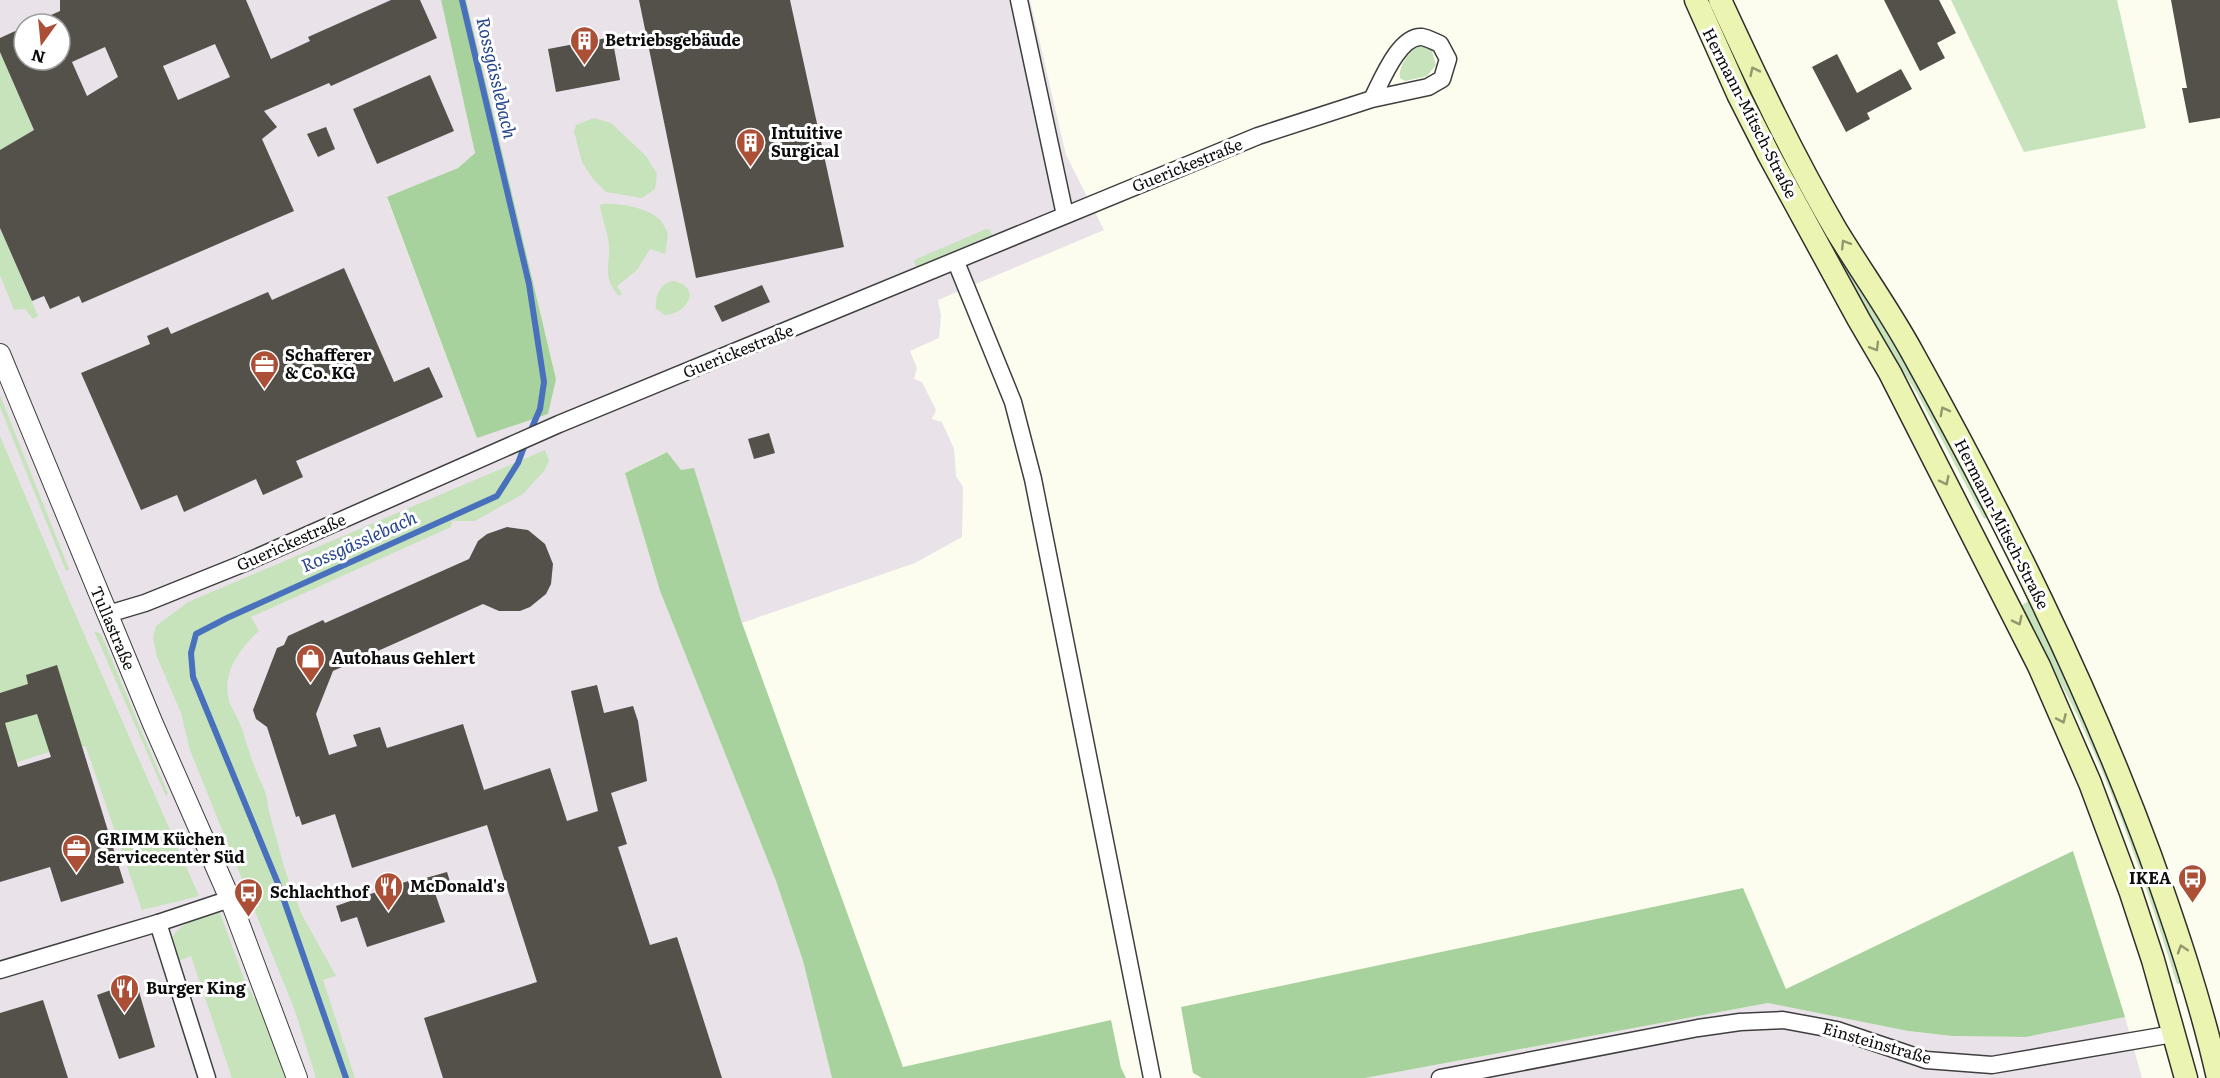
<svg xmlns="http://www.w3.org/2000/svg" width="2220" height="1078" font-family="Literata,serif">
  <rect width="100%" height="100%" fill="#fcfdee"/>
  <g fill="#eae2e9" fill-rule="evenodd">
    <path d="M0,0H441L475,153L458,168L387,198L477,438L556,379L466,0H1030L1066,155L1104,230L938,300L941,316L939,338L910,351L917,368L914,379L922,382L936,410L932,419L942,422L954,449L956,476L963,487L962,537L915,563L742,623L725,569L681,471L666,452L625,473L660,591L776,881L803,961L832,1078H0ZM24,24H60V60H24Z"/>
    <path d="M1768,1003L1908,1031L1952,1036L2026,1037L2125,1017L2142,1078H1365Z"/>
  </g>
  <g fill="#c6e3bc">
    <path d="M1951,0H2117L2146,128L2024,152Z"/>
    <path d="M1417,47H1425L1432,51L1436,65L1427,76L1405,81L1400,78C1398,67 1408,53 1417,47Z"/>
    <path d="M0,52L34,130L0,150Z"/>
    <path d="M1744,73L1906,361L1988,517L1984,519L1917,393L1857,299L1740,76Z"/>
    <path d="M594,118L611,123L646,156L657,174L655,189L642,198L606,192L593,179L582,162L574,131L576,125Z"/>
    <path d="M601,204C619,203 648,207 661,221C664,225 666,230 668,234L665,254L650,249L637,270L617,286L622,294L619,296C602,277 610,268 609,246C608,233 603,220 600,207Z"/>
    <path d="M0,228L38,316L33,319L25,309L14,310L0,275Z"/>
    <path d="M986,229L990,230L992,235L916,267L914,260Z"/>
    <path d="M674,281C684,284 688,286 690,296C687,308 676,314 665,315L656,309C654,296 661,282 674,281Z"/>
    <path d="M0,395L69,569L66,571L0,407Z"/>
    <path d="M0,436L70,602L199,896L142,910L86,747L73,744L0,768Z"/>
    <path d="M545,450L549,461L544,471L523,494L475,521H452L451,527L251,617L259,631C239,649 220,675 230,704C234,712 239,720 242,729C247,744 251,759 257,773C262,786 268,794 268,808L285,870L301,913L336,976L323,980L355,1078H316L295,1011L190,750L181,713L157,657L153,638L156,626L188,602Z"/>
    <path d="M2030,600L2066,676L2130,828L2182,983L2177,984C2149,894 2119,804 2079,719C2061,680 2038,645 2019,607Z"/>
    <path d="M94,631L101,634L168,794L166,796Z"/>
    <path d="M220,913L244,979L264,1016L287,1078H232L191,956L176,962L171,939C182,920 201,919 220,913Z"/>
  </g>
  <g fill="#a7d29d">
    <path d="M441,0H466L556,379L548,414L477,438L387,197L458,168L475,153Z"/>
    <path d="M667,452L681,470L694,468L742,623L903,1067L1111,1020L1121,1068L1126,1078H832L803,961L776,881L660,591L625,473Z"/>
    <path d="M2073,851L2125,1017L2026,1037L1952,1036L1908,1031L1768,1003L1365,1078H1202L1193,1073L1181,1007L1743,888L1786,989Z"/>
  </g>
  <g fill="none" stroke-linecap="round" stroke-linejoin="round">
    <g stroke="#4970bc" stroke-width="6">
      <path d="M462,0L529,284L544,382L540,409L530,432"/>
      <path d="M346,1078L279,886L193,677L191,653L196,634L227,618L497,496L518,463L526,442"/>
    </g>
  </g>
  <g fill="#54504a" fill-rule="evenodd">
    <path d="M60,0H246L271,59L310,41L308,37L391,0H420L437,38L331,86L329,83L264,111L277,127L262,139L294,211L82,303L79,296L50,309L44,296L32,301L0,228V150L34,130L0,52V38L24,27V60H60V24H31L60,11ZM215,44L230,77L178,100L163,66ZM105,47L118,77L87,96L72,62Z"/>
    <path d="M639,0H790L844,247L696,278Z"/>
    <path d="M1884,0H1939L1956,33L1937,43L1945,58L1920,71Z"/>
    <path d="M2171,0H2220V118L2189,123L2182,88H2187Z"/>
    <path d="M612,37L620,80L556,92L548,49Z"/>
    <path d="M1837,54L1857,93L1901,69L1912,89L1867,113L1870,119L1846,132L1812,67Z"/>
    <path d="M430,75L454,131L377,164L353,109Z"/>
    <path d="M326,127L335,149L318,157L307,134Z"/>
    <path d="M344,268L394,382L429,367L443,397L296,461L303,477L263,495L256,479L184,512L177,495L141,510L81,373L150,344L147,336L168,327L171,334L268,292L272,300Z"/>
    <path d="M762,285L770,302L722,322L714,306Z"/>
    <path d="M769,433L775,453L754,459L748,439Z"/>
    <path d="M507,527L528,530L545,544L553,564L551,584L546,594L530,607L520,611H499L483,604L333,671L316,714L329,755L357,746L353,735L380,727L387,748L463,724L484,790L550,768L567,821L598,811L571,691L597,685L604,713L633,706L638,721L647,781L611,793L627,844L618,847L650,945L677,937L722,1078H443L424,1018L537,982L487,825L352,868L335,814L302,825L299,816L296,817L267,727L256,719L253,710L277,648L284,645L288,636L323,620L325,623L469,559L478,541L487,534Z"/>
    <path d="M57,665L124,883L61,902L50,867L0,882V693L28,684L26,675ZM37,714L51,757L18,767L5,723Z"/>
    <path d="M447,872L452,888L435,893L445,922L367,947L357,917L341,922L336,906L414,879L415,881Z"/>
    <path d="M136,981L155,1047L119,1059L97,995Z"/>
    <path d="M43,1000L68,1078H0V1013Z"/>
  </g>
  <g fill="none" stroke-linecap="round" stroke-linejoin="round">
    <defs>
      <g id="minor">
        <path d="M1019,0L1065,215"/>
        <path d="M956,262L1013,402L1033,479L1152,1078"/>
        <path d="M108,614L145,603L242,564L559,424L1258,136L1372,99L1428,87L1442,79L1448,59L1440,44C1435,42 1428,38 1422,37C1399,35 1381,82 1372,99"/>
        <path d="M158,923L207,1078"/>
        <path d="M0,970L158,923L230,899"/>
        <path d="M1440,1078L1698,1028L1740,1022L1783,1020L1837,1030L1926,1060L1992,1065L2173,1034"/>
      </g>
      <path id="tertiary" d="M0,354L153,724L230,899L297,1078"/>
      <g id="secondary">
        <path d="M1696,0L1738,94L1769,155L1859,320L1890,373L2039,666L2090,783L2131,893L2153,960L2186,1078"/>
        <path d="M1720,0C1756,78 1793,156 1836,230C1861,271 1889,310 1912,352C2002,514 2086,681 2150,855C2176,928 2201,1002 2218,1078"/>
      </g>
    </defs>
    <use href="#minor" stroke="#3f3f3f" stroke-width="19"/>
    <use href="#tertiary" stroke="#3f3f3f" stroke-width="22"/>
    <use href="#secondary" stroke="#2e2e2e" stroke-width="25"/>
    <use href="#minor" stroke="#fff" stroke-width="16"/>
    <use href="#tertiary" stroke="#fff" stroke-width="20"/>
    <use href="#secondary" stroke="#ebf5b1" stroke-width="22"/>
  </g>
  <defs><path id="oneway-chevron" d="M-2-3.5L2.5 0L-2 3.5" fill="none" stroke-width="1.6" stroke-linecap="round" stroke-linejoin="round" transform="scale(1.5)"/></defs>
  <g stroke="#92986f">
    <use href="#oneway-chevron" transform="translate(1754 71) rotate(-116)"/>
    <use href="#oneway-chevron" transform="translate(1845 244) rotate(-122)"/>
    <use href="#oneway-chevron" transform="translate(1875 347) rotate(59)"/>
    <use href="#oneway-chevron" transform="translate(1944 411) rotate(-118)"/>
    <use href="#oneway-chevron" transform="translate(1945 481) rotate(63)"/>
    <use href="#oneway-chevron" transform="translate(2018 621) rotate(64)"/>
    <use href="#oneway-chevron" transform="translate(2062 719) rotate(66)"/>
    <use href="#oneway-chevron" transform="translate(2182 949) rotate(-108)"/>
  </g>
  <defs>
    <symbol id="building-pin" viewBox="-11 -11 22 30"><path d="M0 17L-7.5 6A9.5 9.5 0 1 1 7.5 6Z" fill="#ab4f36" stroke="#fff"/><path d="M-4-6H4V6H1V3H-1V6H-4ZM-2.5-4.3h1.7v1.8h-1.7ZM.8-4.3h1.7v1.8H.8ZM-2.5-1h1.7V.8h-1.7ZM.8-1h1.7V.8H.8Z" fill="#fff"/></symbol>
    <symbol id="office-pin" viewBox="-11 -11 22 30"><path d="M0 17L-7.5 6A9.5 9.5 0 1 1 7.5 6Z" fill="#ab4f36" stroke="#fff"/><path d="M-6-3h4V-5.5h4V-3h4V5H-6ZM-1-4.5V-3h2v-1.5ZM-6 0V1H6V0Z" fill="#fff"/></symbol>
    <symbol id="shop-pin" viewBox="-11 -11 22 30"><path d="M0 17L-7.5 6A9.5 9.5 0 1 1 7.5 6Z" fill="#ab4f36" stroke="#fff"/><path d="M-5-2.5h2.3a2.7 3.5 0 0 1 5.4 0H5L5.5 6h-11ZM-1.5-2.5h3a1.5 2.3 0 0 0-3 0Z" fill="#fff"/></symbol>
    <symbol id="bus-pin" viewBox="-11 -11 22 30"><path d="M0 17L-7.5 6A9.5 9.5 0 1 1 7.5 6Z" fill="#ab4f36" stroke="#fff"/><path d="M-5-6H5V4H4V6H2V4H-2V6H-4V4H-5ZM-3.5-4V0h7V-4ZM-3.5 1.2v1.5H-2V1.2ZM2 1.2v1.5H3.5V1.2Z" fill="#fff"/></symbol>
    <symbol id="restaurant-pin" viewBox="-11 -11 22 30"><path d="M0 17L-7.5 6A9.5 9.5 0 1 1 7.5 6Z" fill="#ab4f36" stroke="#fff"/><path d="M-5-6h1v4h1v-4h1v4h1v-4h1v5L-1.5 .5V6h-2V.5L-5-1ZM5-6V6H3V1.5H1.5Q1.5-4 5-6Z" fill="#fff"/></symbol>
  </defs>
  <g fill-rule="evenodd">
    <use href="#building-pin" x="568" y="24" width="33" height="45"/>
    <use href="#building-pin" x="734" y="126" width="33" height="45"/>
    <use href="#office-pin" x="248" y="348" width="33" height="45"/>
    <use href="#shop-pin" x="294" y="642" width="33" height="45"/>
    <use href="#office-pin" x="60" y="832" width="33" height="45"/>
    <use href="#bus-pin" x="2176" y="862" width="33" height="45"/>
    <use href="#restaurant-pin" x="372" y="870" width="33" height="45"/>
    <use href="#bus-pin" x="232" y="876" width="33" height="45"/>
    <use href="#restaurant-pin" x="108" y="972" width="33" height="45"/>
  </g>
  <g text-anchor="middle" stroke-width="6" stroke-linejoin="round" paint-order="stroke">
    <g font-size="16" font-weight="bold" fill="#0c0c0c" stroke="#fff" text-anchor="start">
      <text x="605" y="46">Betriebsgebäude</text>
      <text x="771" y="139">Intuitive<tspan x="771" dy="18">Surgical</tspan></text>
      <text x="285" y="361">Schafferer<tspan x="285" dy="18">&amp; Co. KG</tspan></text>
      <text x="332" y="664">Autohaus Gehlert</text>
      <text x="97" y="845">GRIMM Küchen<tspan x="97" dy="18">Servicecenter Süd</tspan></text>
      <text x="2171" y="884" text-anchor="end">IKEA</text>
      <text x="410" y="892">McDonald's</text>
      <text x="270" y="898">Schlachthof</text>
      <text x="146" y="994">Burger King</text>
    </g>
    <g font-size="16" fill="#0c0c0c" stroke="#fff">
      <text transform="translate(1750 113) rotate(63)" y="6">Hermann-Mitsch-Straße</text>
      <text transform="translate(1187 165) rotate(-22)" y="6">Guerickestraße</text>
      <text transform="translate(738 351) rotate(-22)" y="6">Guerickestraße</text>
      <text transform="translate(2002 524) rotate(63)" y="6">Hermann-Mitsch-Straße</text>
      <text transform="translate(291 542) rotate(-24)" y="6">Guerickestraße</text>
      <text transform="translate(113 628) rotate(67)" y="6">Tullastraße</text>
      <text transform="translate(1877 1043) rotate(16)" y="6">Einsteinstraße</text>
    </g>
    <g font-size="18" font-style="italic" fill="#25458f" stroke="#fff">
      <text transform="translate(496 78) rotate(77)" y="6">Rossgässlebach</text>
      <text transform="translate(359 542) rotate(-24)" y="6">Rossgässlebach</text>
    </g>
  </g>
  <g transform="translate(42 42) rotate(195)"><circle r="28" fill="#ffffff" stroke="#9e9e9e" stroke-width="1.5"/>
  <path d="M0-4.5L10 22L0 15L-10 22Z" fill="#ab4f36"/>
  <text y="-9" font-size="16" font-weight="bold" text-anchor="middle" fill="#0c0c0c">N</text>
  </g>
</svg>
